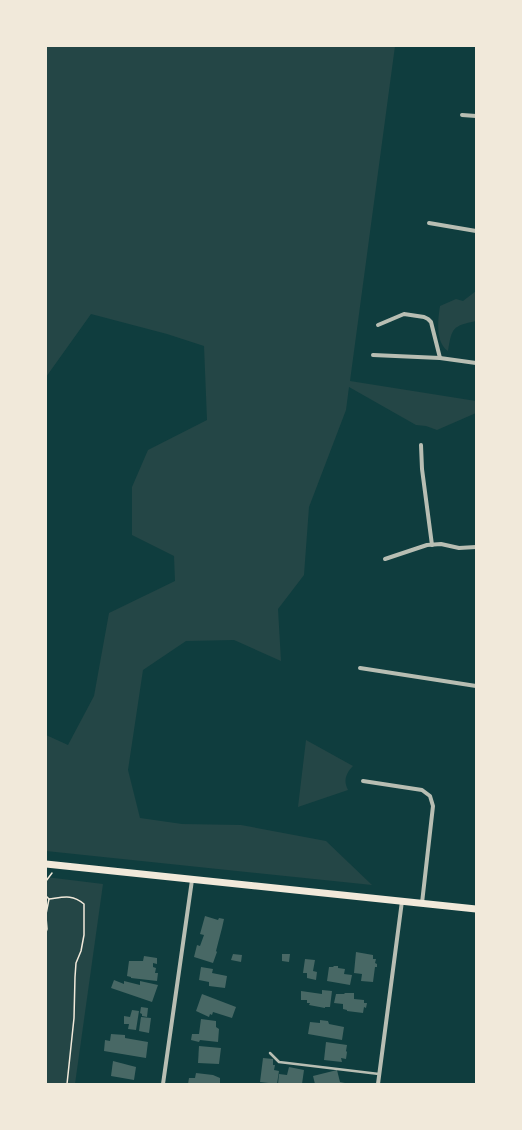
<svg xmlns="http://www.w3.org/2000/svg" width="522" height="1130" font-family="'PT Sans Narrow',sans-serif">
  <rect width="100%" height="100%" fill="#0f3d3e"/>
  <g fill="#244646">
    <path d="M46,46H395L350,381L476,401V413L437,430L426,426L416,425L349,387L346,410L309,507L304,575L278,609L281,661L234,640L186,641L143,670L128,770L140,818L182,824L241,825L326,841L372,885L46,851V735L68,745L94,696L109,613L175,581L174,556L132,535V487L148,450L207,420L204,346L167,334L91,314L46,377Z"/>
    <path d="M476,291V321C452,326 452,328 448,351C435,342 438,319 440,306L456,299L463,301Z"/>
    <path d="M306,740L353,766C346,773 343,781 348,790L298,807Z"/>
    <path d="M46,877L103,884L75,1084H46Z"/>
  </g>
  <g fill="#486865">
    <path d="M205,916L218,920L219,918L224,919L222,928L216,951L217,952L213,963L194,957L197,945L200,946L204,935L200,934Z"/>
    <path d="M356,952L373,955V959H376L375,963L377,964V967H375L373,982L361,981L362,974L354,973Z"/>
    <path d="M233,954L242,955L241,962L231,960Z"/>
    <path d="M282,954H290L289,962L282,961Z"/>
    <path d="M144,956L157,958V964L153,963V967L156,968L155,973H158L157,981L131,978V977L127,976L129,961H143Z"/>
    <path d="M305,959L315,960L313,971L317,972L316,980L307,978V973H303Z"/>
    <path d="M334,966H338V968L345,969L344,974L352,975L350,985L327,981L329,967H333Z"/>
    <path d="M201,967L213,969L212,973L227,976L225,988L209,986V982L199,980Z"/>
    <path d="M114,980L124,984V981L140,985V981L158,985L152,1002L111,988Z"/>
    <path d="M322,990L332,991L330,1007H325V1004V1008L309,1005L310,1003H307V1000H301V991L322,994Z"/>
    <path d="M345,993H354V999L364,1000V1003H367L366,1008L364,1007L363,1013L347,1011V1010L343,1009V1004L334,1003L336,994H344Z"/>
    <path d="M202,994L236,1007L232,1018L213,1012L212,1015L210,1014L209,1017L196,1011Z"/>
    <path d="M141,1007L148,1008L147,1017L142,1016V1014L140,1013Z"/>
    <path d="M132,1010L139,1011L136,1030L128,1029L129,1024H124V1016L130,1017Z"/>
    <path d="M141,1017L151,1018L149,1033L139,1031Z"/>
    <path d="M201,1019L216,1021V1027L219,1029L218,1042L200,1040L199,1042L191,1040L192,1034H199Z"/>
    <path d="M320,1020L328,1021L329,1024L344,1027L342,1040L308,1034L310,1022L320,1023Z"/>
    <path d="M111,1034L125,1035V1038L148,1042L146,1058L104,1051L105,1040L110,1041Z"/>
    <path d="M326,1042L347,1045L346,1051L347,1052L346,1059L341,1058L342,1062L324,1060Z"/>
    <path d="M199,1046L221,1048L219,1064L198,1063Z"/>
    <path d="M263,1058L273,1059V1065H275L274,1070L279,1071L277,1084L260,1082Z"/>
    <path d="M113,1061L136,1067L134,1080L111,1076Z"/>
    <path d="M289,1067L304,1070L302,1084H278L279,1074L287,1075Z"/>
    <path d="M337,1070L340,1082L350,1084H315L313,1076Z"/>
    <path d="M196,1073L213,1075L220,1078V1084H188L189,1078H195Z"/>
  </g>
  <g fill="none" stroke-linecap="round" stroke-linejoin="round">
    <g stroke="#f1e9da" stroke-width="1.5">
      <path d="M46,881L52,873"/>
      <path d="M46,896L49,899L46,914"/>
      <path d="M49,899C64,897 72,894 84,904V935L81,951L76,963L75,977L74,1018L67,1084"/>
      <path d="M46,917L47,929L46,932"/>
    </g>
    <path stroke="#b8beb3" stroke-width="2.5" d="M270,1053L279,1062L379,1074"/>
    <g stroke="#b8beb3" stroke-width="4">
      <path d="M462,115L476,116"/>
      <path d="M429,223L476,231"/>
      <path d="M378,325L404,314L424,317L428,319L431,322L440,358"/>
      <path d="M373,355L440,358L476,363"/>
      <path d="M421,445L422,469L432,545"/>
      <path d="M385,559L427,545L441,544L459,548L476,547"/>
      <path d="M360,668L476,686"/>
      <path d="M363,781L422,790L430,796L433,806L422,903"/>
      <path d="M163,1084L192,880"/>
      <path d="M378,1084L402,901"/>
    </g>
    <path stroke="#f1e9da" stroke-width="7" d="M46,864L476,909"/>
  </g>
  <rect width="522" height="1130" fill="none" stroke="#f1e9da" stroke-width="94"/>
</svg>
